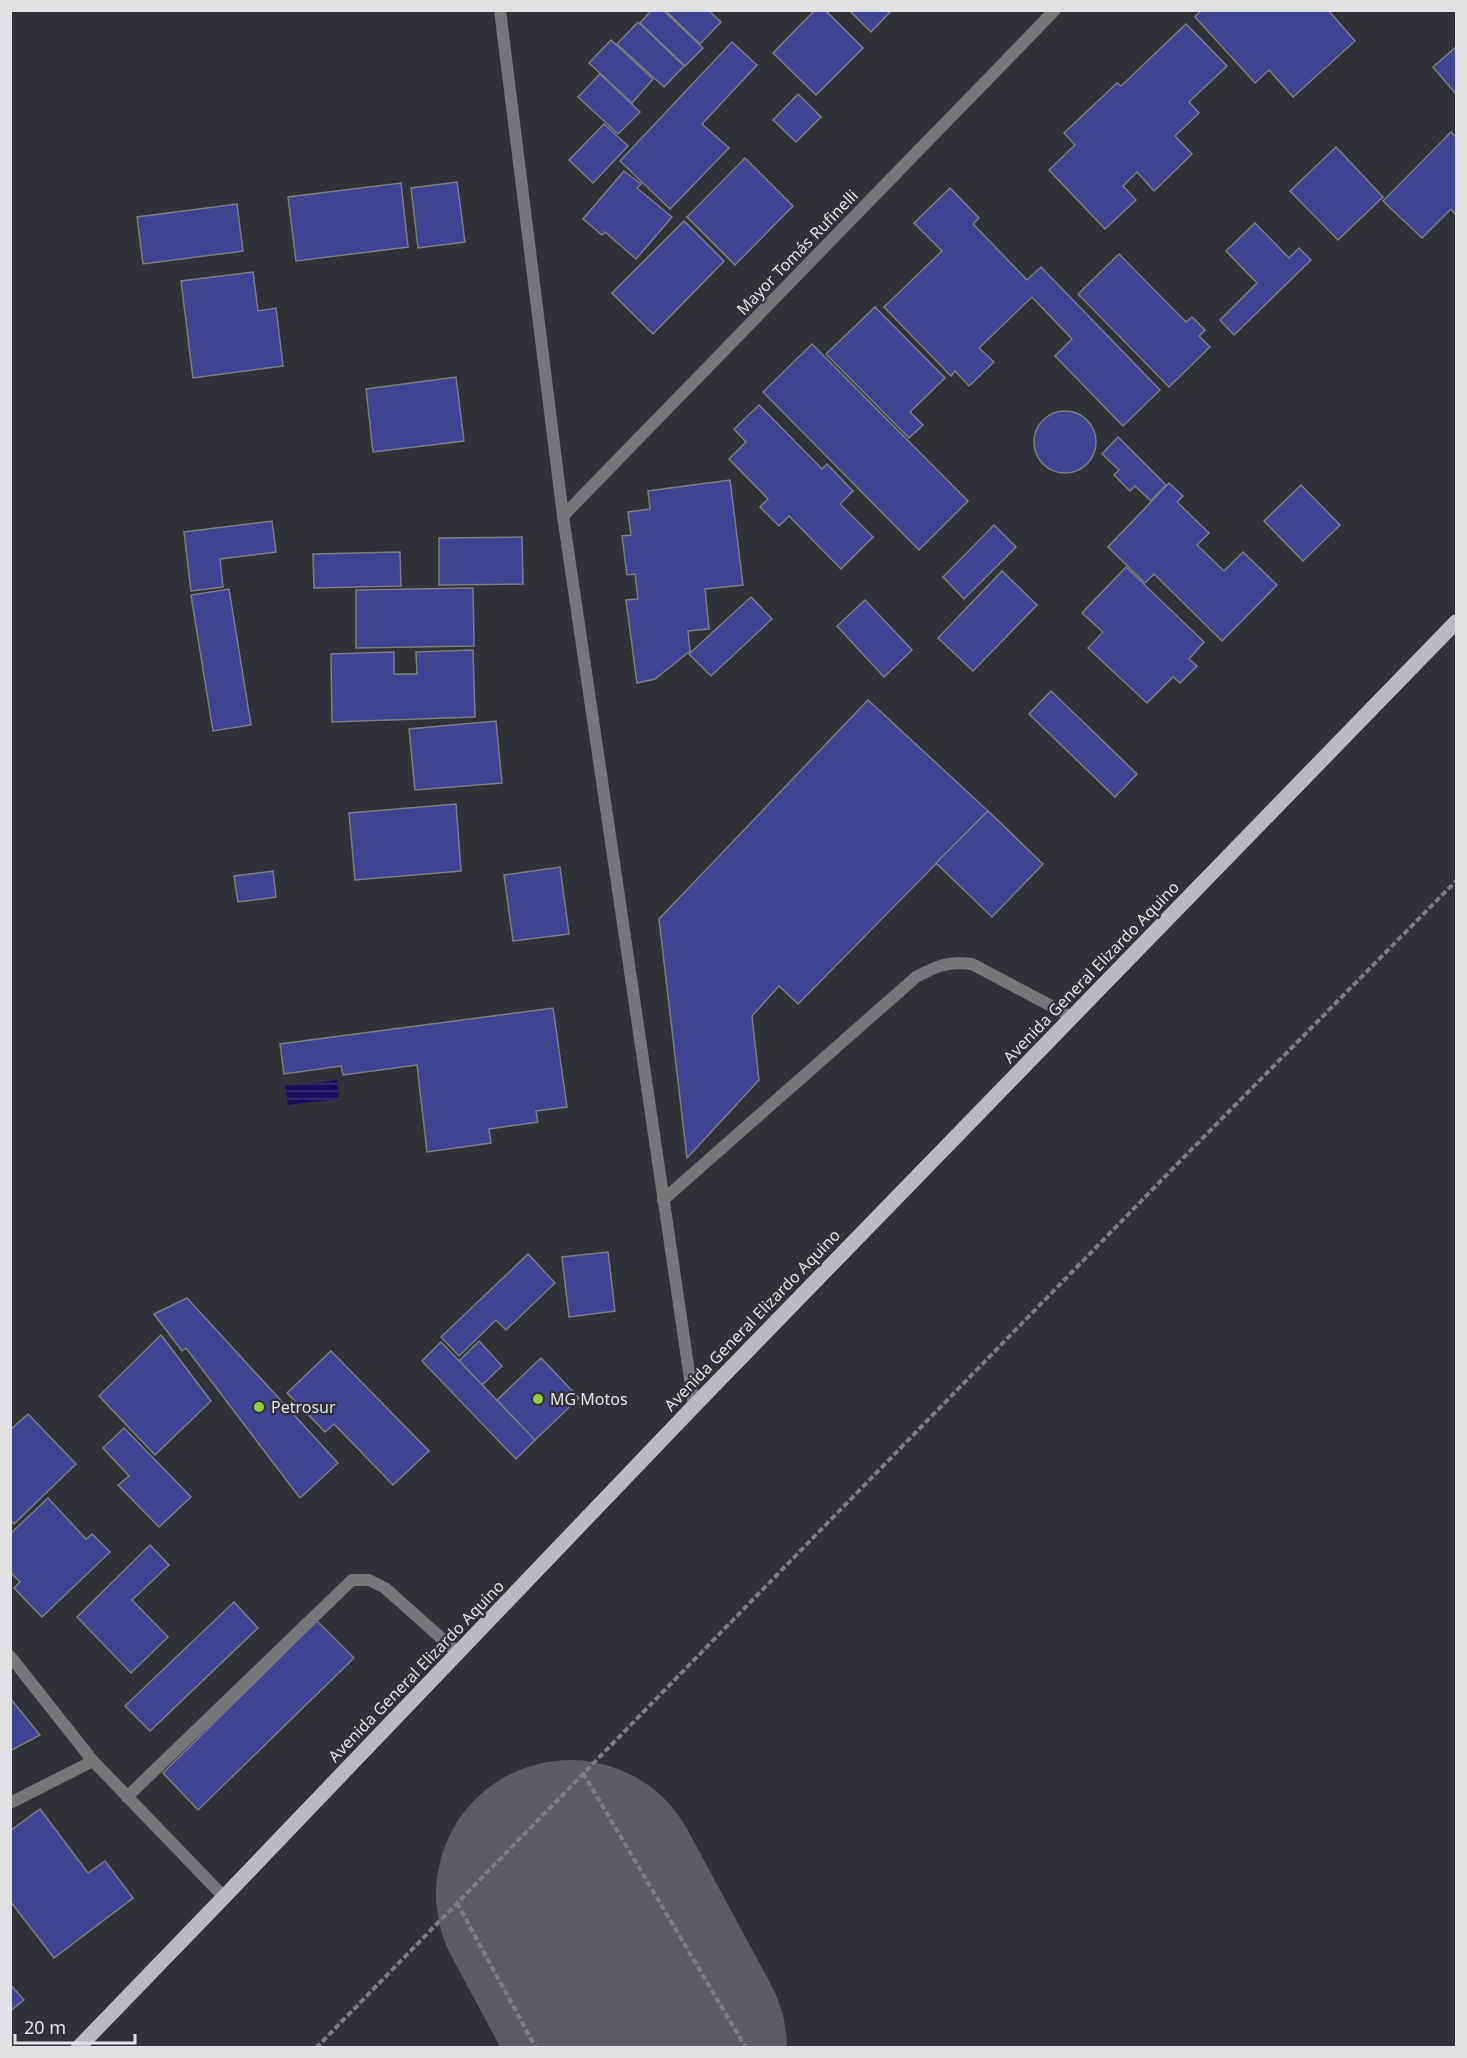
<svg xmlns="http://www.w3.org/2000/svg" width="1467" height="2058" font-family="'Noto Sans',sans-serif">
  <defs>
    <pattern id="water-rules" width="6" height="5" patternUnits="userSpaceOnUse" patternTransform="scale(1.5)"><rect width="6" height="5" fill="#1a0d5c"/><path d="M0 2.5h6" fill="none" stroke="#3b3073"/></pattern>
  </defs>
  <rect width="100%" height="100%" fill="#313237"/>
  <path fill="url(#water-rules)" d="M337,1080L339,1099L288,1105L285,1086Z"/>
  <g fill="none" stroke-linecap="round" stroke-linejoin="round">
    <path stroke="#5c5c61" stroke-width="268" d="M570,1894L653,2048"/>
  </g>
  <g fill="#404292" stroke="#7c7d83" stroke-width="1.5">
    <path d="M652,10H663L703,48L685,66L640,23Z"/>
    <path d="M665,10H708L721,22L700,44Z"/>
    <path d="M815,10H825L863,48L816,95L773,53Z"/>
    <path d="M849,10H892L871,32Z"/>
    <path d="M1201,10H1328L1355,41L1293,97L1269,70L1255,83L1195,17Z"/>
    <path d="M638,22L684,66L664,87L617,44Z"/>
    <path d="M1186,24L1227,66L1189,102L1199,113L1175,136L1192,154L1154,191L1137,172L1123,186L1136,200L1105,229L1049,170L1075,145L1064,133L1117,83L1121,86Z"/>
    <path d="M611,40L653,79L632,103L589,63Z"/>
    <path d="M732,42L757,65L702,124L729,148L670,209L620,161Z"/>
    <path d="M1456,47V94L1433,67Z"/>
    <path d="M600,74L640,112L618,134L578,97Z"/>
    <path d="M798,94L821,117L796,142L773,120Z"/>
    <path d="M604,124L628,146L593,183L569,160Z"/>
    <path d="M1451,132L1456,137V215L1451,209L1422,238L1383,201Z"/>
    <path d="M1336,147L1383,197L1338,240L1290,191Z"/>
    <path d="M745,158L793,206L735,265L687,217Z"/>
    <path d="M624,171L641,184L637,188L672,217L636,259L605,232L602,235L583,219Z"/>
    <path d="M457,182L465,242L418,248L411,188Z"/>
    <path d="M401,183L408,247L296,261L288,197Z"/>
    <path d="M950,188L979,218L973,224L1027,280L1041,267L1160,390L1123,426L1055,356L1072,339L1032,297L979,348L994,362L969,386L955,371L951,376L884,307L942,251L914,223Z"/>
    <path d="M237,204L243,251L143,264L137,217Z"/>
    <path d="M684,221L724,261L653,334L612,293Z"/>
    <path d="M1255,223L1289,258L1299,248L1311,260L1234,335L1220,320L1257,283L1226,251Z"/>
    <path d="M1119,254L1186,322L1192,317L1205,330L1199,336L1210,347L1169,387L1078,294Z"/>
    <path d="M253,272L258,311L276,308L283,366L193,378L181,281Z"/>
    <path d="M875,307L945,378L910,412L923,425L909,438L826,354Z"/>
    <path d="M812,344L968,501L919,550L763,392Z"/>
    <path d="M456,377L464,441L373,452L366,389Z"/>
    <path d="M759,405L822,469L827,464L853,491L840,504L873,537L841,569L789,516L779,526L760,507L768,499L729,459L746,442L734,429Z"/>
    <circle cx="1065" cy="442" r="31"/>
    <path d="M1118,437L1166,485L1151,501L1135,486L1130,491L1114,475L1119,470L1102,454Z"/>
    <path d="M730,480L743,585L705,589L709,629L688,631L690,651L655,679L637,683L626,600L638,599L635,574L627,575L622,536L631,535L628,512L650,509L648,491Z"/>
    <path d="M1169,483L1183,496L1177,502L1209,533L1197,545L1224,571L1243,552L1277,585L1222,641L1154,574L1145,583L1108,547Z"/>
    <path d="M1301,485L1340,525L1303,561L1264,521Z"/>
    <path d="M272,521L276,552L220,559L223,587L191,591L184,532Z"/>
    <path d="M994,525L1016,547L964,599L943,577Z"/>
    <path d="M522,537L523,584L439,585V538Z"/>
    <path d="M400,552L401,586L314,588L313,554Z"/>
    <path d="M1126,567L1204,642L1189,659L1197,666L1180,683L1173,677L1147,703L1088,648L1103,632L1082,613Z"/>
    <path d="M1002,571L1037,605L973,671L938,638Z"/>
    <path d="M473,588L474,646L356,648V590Z"/>
    <path d="M229,589L251,725L213,731L191,595Z"/>
    <path d="M751,597L772,619L711,676L689,654Z"/>
    <path d="M865,600L912,650L884,677L837,626Z"/>
    <path d="M473,650L475,717L332,722L331,654L394,652V674H417L416,652Z"/>
    <path d="M1051,691L1137,774L1115,797L1029,714Z"/>
    <path d="M868,700L988,811L798,1004L779,986L752,1016L759,1080L687,1158L659,919Z"/>
    <path d="M496,721L502,783L415,790L409,729Z"/>
    <path d="M456,804L461,871L355,880L349,813Z"/>
    <path d="M988,811L1043,864L992,917L936,863Z"/>
    <path d="M560,867L569,934L513,941L504,875Z"/>
    <path d="M273,871L276,897L238,902L234,876Z"/>
    <path d="M553,1008L567,1107L536,1111L538,1122L489,1129L491,1143L427,1152L417,1065L343,1075L341,1066L284,1074L280,1044Z"/>
    <path d="M608,1252L615,1311L569,1317L562,1257Z"/>
    <path d="M528,1254L555,1283L506,1330L496,1320L459,1356L441,1337Z"/>
    <path d="M187,1298L338,1463L300,1498L186,1348L182,1351L154,1314Z"/>
    <path d="M161,1335L211,1401L155,1455L99,1396Z"/>
    <path d="M479,1341L502,1366L482,1385L459,1361Z"/>
    <path d="M441,1342L535,1440L516,1459L422,1361Z"/>
    <path d="M331,1351L429,1451L393,1485L334,1424L325,1432L287,1393Z"/>
    <path d="M541,1358L579,1398L535,1440L497,1400Z"/>
    <path d="M28,1414L76,1464L14,1524L10,1520V1430Z"/>
    <path d="M124,1428L191,1497L159,1527L118,1485L129,1476L103,1448Z"/>
    <path d="M48,1498L86,1539L92,1534L110,1552L42,1617L14,1588L20,1582L10,1572V1534Z"/>
    <path d="M150,1545L169,1565L132,1600L168,1637L131,1673L77,1617Z"/>
    <path d="M234,1602L258,1628L150,1731L125,1706Z"/>
    <path d="M317,1621L354,1658L198,1810L163,1773Z"/>
    <path d="M10,1698L40,1735L10,1751Z"/>
    <path d="M40,1809L88,1873L105,1861L133,1898L54,1958L10,1901V1831Z"/>
    <path d="M10,1984L24,2000L10,2011Z"/>
  </g>
  <g fill="none" stroke-linecap="round" stroke-linejoin="round">
    <g stroke="#7c7d81" stroke-width="4" stroke-dasharray="6 3" stroke-linecap="butt">
      <path d="M583,1773L746,2048"/>
      <path d="M457,1903L536,2048"/>
      <path d="M316,2048L1187,1154L1456,881"/>
    </g>
    <g stroke="#767779" stroke-width="12">
      <path d="M663,1200L916,977C937,966 947,961 972,964L1072,1017"/>
      <path d="M127,1797L352,1580H369L385,1588L458,1653"/>
    </g>
    <g stroke="#767779" stroke-width="12">
      <path d="M500,10L563,516L694,1406"/>
      <path d="M563,516L1055,10"/>
      <path d="M10,1656L93,1761"/>
      <path d="M10,1803L93,1761L224,1897"/>
    </g>
    <path stroke="#babbc0" stroke-width="15" d="M78,2048L224,1897L694,1406L1456,622"/>
  </g>
  <g fill="#94cc3c" stroke="#313237" stroke-width="2">
    <circle cx="538" cy="1399" r="6"/>
    <circle cx="259" cy="1407" r="6"/>
  </g>
  <g text-anchor="middle" stroke-width="4.5" stroke-linejoin="round" paint-order="stroke">
    <g font-size="16" fill="#e2e2e5" stroke="#313237">
      <text transform="translate(797 252) rotate(-46)" y="6">Mayor Tomás Rufinelli</text>
      <text transform="translate(1091 972) rotate(-46)" y="6">Avenida General Elizardo Aquino</text>
      <text transform="translate(752 1320) rotate(-46)" y="6">Avenida General Elizardo Aquino</text>
      <text transform="translate(416 1671) rotate(-46)" y="6">Avenida General Elizardo Aquino</text>
    </g>
    <g font-size="16" fill="#e2e2e5" stroke="#313237" text-anchor="start">
      <text x="550" y="1405">MG Motos</text>
      <text x="271" y="1413">Petrosur</text>
    </g>
  </g>
  <rect width="1467" height="2058" fill="none" stroke="#e2e2e5" stroke-width="24"/>
  <path d="M15 2034v9h120v-9" fill="none" stroke="#e2e2e5" stroke-width="3"/>
  <text x="24" y="2034" font-size="18" fill="#e2e2e5" stroke="#313237" stroke-width="4.5" paint-order="stroke">20 m</text>
</svg>
